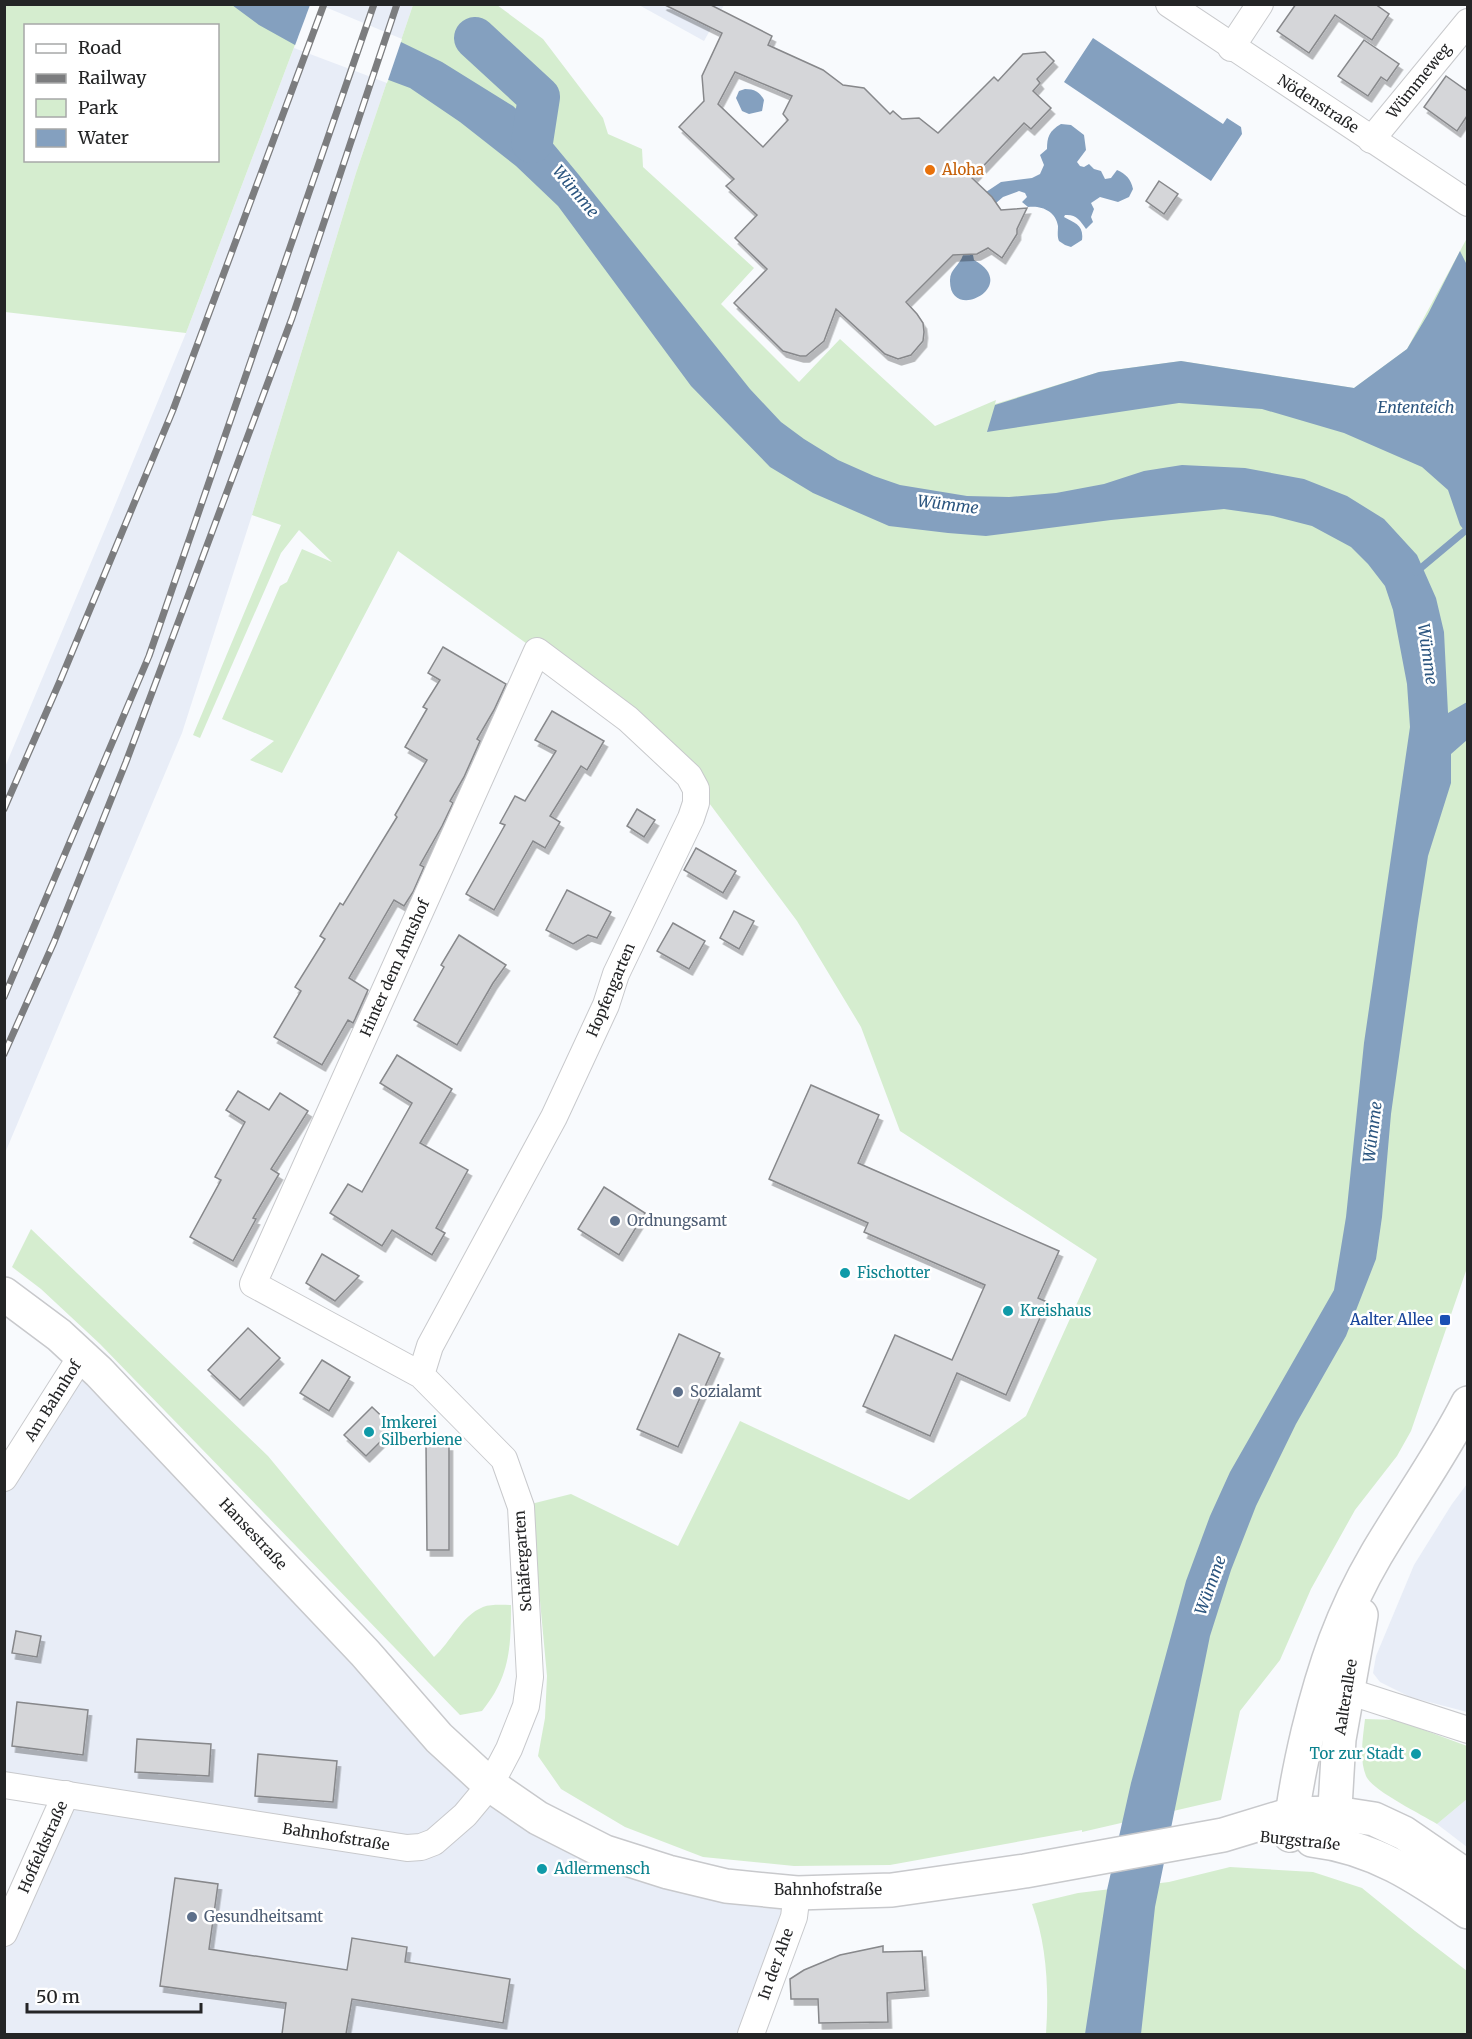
<svg xmlns="http://www.w3.org/2000/svg" width="1472" height="2039" font-family="Merriweather,serif">
  <defs>
    <filter id="shadow"><feDropShadow dx="3.5" dy="6" stdDeviation="0" flood-color="#0004"/></filter>
  </defs>
  <rect width="100%" height="100%" fill="#f8fafd"/>
  <g fill="#e8edf7">
    <path d="M310,5H413L356,173L252,515L182,733L5,1153V767L108,522L186,333Z"/>
    <path d="M639,5H724L704,41Z"/>
    <path d="M82,1355L538,1818L797,1893L744,2034H5V1933L66,1794L5,1785V1478Z"/>
    <path d="M1467,1484V1712L1410,1697L1380,1682L1373,1673L1376,1656L1414,1565L1452,1504Z"/>
    <path d="M1467,1799V1847L1437,1824Z"/>
  </g>
  <g fill="#d5edcf" fill-rule="evenodd">
    <path d="M5,5H310L186,333L5,312ZM26,26H218V160H26Z"/>
    <path d="M413,5H497L543,39L603,118L608,134L642,149L643,167L754,268L721,304L799,382L840,339L935,426L996,400L995,404L1099,372L1181,361L1354,388L1407,349L1467,238V1268L1411,1431L1397,1456L1355,1510L1311,1589L1280,1660L1240,1711L1221,1800L1082,1832V1830L890,1865L794,1866L703,1857L625,1827L561,1789L538,1756L545,1718L547,1676L531,1504L571,1494L678,1546L740,1421L909,1500L1026,1416L1097,1259L900,1131L861,1027L797,921L689,776L537,651L398,551L282,773L250,760L274,741L222,719L280,586L287,582L302,549L332,562L299,530L281,553L200,738L193,735L281,525L252,515L356,173Z"/>
    <path d="M31,1229L268,1456L434,1657C451,1642 461,1616 483,1607C491,1604 503,1605 511,1605C511,1647 510,1677 482,1711L460,1715L100,1344L41,1289L12,1267Z"/>
    <path d="M1365,1719L1397,1720L1467,1746V1799L1437,1824C1421,1814 1373,1791 1366,1776C1359,1759 1363,1737 1365,1719Z"/>
    <path d="M1230,1867L1313,1872L1362,1888L1415,1931L1467,1971V2034H1046C1049,1991 1047,1945 1032,1904L1078,1893L1169,1882Z"/>
  </g>
  <g fill="#84a0bf">
    <path d="M232,5H310L401,42L442,62L513,106L550,140L579,175L750,389L781,422L804,439L838,460L874,476L900,485L967,496L1009,497L1056,493L1104,484L1144,471L1182,465L1245,468L1304,479L1347,496L1384,519L1417,555L1436,598L1444,632L1448,713L1467,702V740L1451,754V783L1428,856L1418,920L1391,1114L1382,1217L1376,1259L1346,1336L1296,1424L1256,1506L1231,1570L1210,1636L1155,1907L1141,2034H1085L1107,1890L1131,1783L1186,1581L1210,1516L1230,1472L1334,1290L1346,1217L1364,1043L1410,727L1407,684L1393,610L1385,586L1368,564L1351,547L1312,526L1273,516L1224,509L1111,520L986,536L948,533L889,526L813,493L770,467L691,386L558,206L516,166L460,122L410,88L295,45L259,25Z"/>
    <path d="M1093,38L1223,124L1227,118L1241,127L1242,134L1211,181L1064,82Z"/>
    <path d="M745,89C754,89 760,92 764,100L762,111L749,114L742,111L736,98L739,91Z"/>
    <path d="M1061,124L1071,125L1084,135L1086,150L1077,162L1080,166L1084,167L1089,164L1094,169L1101,171L1105,179L1111,178L1117,170C1126,174 1131,179 1133,189L1129,197L1118,202L1100,197L1091,203L1094,209L1091,217L1093,222L1086,229C1080,220 1076,214 1065,215L1064,217C1075,223 1084,225 1082,240L1071,247L1065,245L1059,241C1057,236 1058,232 1058,226C1056,211 1041,205 1028,207L1022,202L1027,197L1025,193L1019,191L1003,197L996,203L986,192L1001,182L1032,178L1040,174L1044,165L1040,155L1047,149C1047,137 1049,131 1061,124Z"/>
    <path d="M1460,251L1468,267L1467,534L1460,525L1448,490L1422,467L1344,433L1262,409L1179,403L987,432L995,405L1099,372L1181,361L1354,388L1407,349L1428,314Z"/>
    <path d="M963,255H973L974,260C1022,286 949,324 950,280C950,269 960,265 963,255Z"/>
  </g>
  <path fill="#f8fafd" d="M318,4L402,39L387,83L294,48L310,5Z"/>
  <g fill="none" stroke-linecap="round" stroke-linejoin="round">
    <path stroke="#84a0bf" stroke-width="7" d="M1416,572L1465,531"/>
    <path stroke="#84a0bf" stroke-width="42" d="M475,38L539,97L532,142"/>
  </g>
  <g fill="#d5d6d9" stroke="#87888b" stroke-width="1.5" fill-rule="evenodd" filter="url(#shadow)">
    <path d="M663,4H709L772,36L768,45L823,70L843,85L864,88L890,114L893,111L902,119L919,118L938,133L994,77L998,81L1023,54L1045,52L1054,61L1037,79L1040,83L1033,91L1051,108L1031,129L1024,123L972,178L992,197L1001,210L1027,208L1017,229V234L1002,258L988,248L977,254L953,255L906,302L917,314L923,323L924,332L923,341L911,355L898,359L885,354L836,309L824,341L806,356H800L783,351L734,303L767,269L735,238L757,215L726,186L734,179L679,127L704,101L702,76L722,33ZM735,72L792,96L783,114L788,120L763,147L718,104Z"/>
    <path d="M1296,4H1375L1389,14L1372,40L1335,15L1309,53L1277,31Z"/>
    <path d="M1364,40L1399,64L1387,81L1381,77L1368,96L1338,76Z"/>
    <path d="M1446,76L1467,91V116L1457,131L1424,107Z"/>
    <path d="M1159,181L1178,194L1164,214L1146,201Z"/>
    <path d="M443,647L506,684L494,710L477,739L480,741L464,777L450,801L453,803L442,826L420,865L424,867L413,892L404,906L394,900L349,978L368,990L355,1019L353,1023L348,1020L322,1065L274,1037L301,991L295,987L325,939L320,936L340,903L343,905L397,817L395,815L427,760L405,747L427,709L423,707L440,680L428,673Z"/>
    <path d="M552,711L604,741L587,770L581,766L550,816L560,822L545,848L533,841L494,910L466,894L505,825L500,823L515,796L525,801L556,751L535,740Z"/>
    <path d="M637,809L655,820L644,837L627,826Z"/>
    <path d="M696,848L736,871L723,893L684,870Z"/>
    <path d="M567,890L611,912L597,938L588,935L573,944L546,930Z"/>
    <path d="M734,911L754,921L739,949L720,938Z"/>
    <path d="M673,923L705,941L689,969L657,951Z"/>
    <path d="M459,935L506,965L493,983L457,1045L414,1020L444,967L441,965Z"/>
    <path d="M397,1055L452,1089L420,1143L468,1170L436,1228L445,1233L432,1255L392,1230L382,1246L330,1213L348,1184L362,1192L412,1103L380,1083Z"/>
    <path d="M811,1085L879,1115L858,1163L1059,1251L1038,1298L1047,1302L1006,1395L957,1373L930,1436L863,1406L895,1335L952,1360L985,1285L864,1232L868,1223L769,1179Z"/>
    <path d="M238,1091L269,1110L280,1093L308,1111L271,1169L279,1174L253,1218L256,1219L233,1261L190,1237L221,1180L215,1177L245,1122L226,1110Z"/>
    <path d="M604,1187L645,1213L619,1255L578,1229Z"/>
    <path d="M322,1254L359,1276L335,1301L306,1283Z"/>
    <path d="M248,1328L280,1358L240,1400L208,1370Z"/>
    <path d="M679,1334L720,1353L678,1447L637,1429Z"/>
    <path d="M322,1360L350,1377L329,1411L300,1393Z"/>
    <path d="M372,1407L394,1428L366,1456L344,1435Z"/>
    <path d="M426,1445H449V1550H427Z"/>
    <path d="M16,1631L41,1636L37,1657L12,1653Z"/>
    <path d="M17,1702L88,1710L83,1755L12,1746Z"/>
    <path d="M137,1739L211,1744L209,1776L135,1772Z"/>
    <path d="M258,1754L337,1761L333,1802L255,1796Z"/>
    <path d="M175,1878L218,1884L209,1949L347,1970L352,1938L407,1947L405,1962L510,1979L503,2023L352,1999L346,2034H282L286,2003L160,1986Z"/>
    <path d="M883,1946V1952L922,1951L925,1990L887,1993L888,2022L819,2023L818,1999H791L790,1979L804,1970L840,1955Z"/>
  </g>
  <g fill="none" stroke-linecap="round" stroke-linejoin="round">
    <defs>
      <g id="minor">
        <path d="M1169,4L1468,203"/>
        <path d="M1231,48L1260,4"/>
        <path d="M1371,140L1468,22"/>
        <path d="M4,1478L82,1355"/>
        <path d="M1332,1686L1468,1730"/>
        <path d="M4,1785L407,1848L421,1847L434,1842L465,1815L490,1785L509,1749L526,1706L530,1677L521,1507L504,1459L421,1375L253,1284L537,651L628,719L689,776L696,789V803L691,818L616,974L606,1005L554,1117L430,1346L421,1375"/>
        <path d="M4,1933L66,1794"/>
        <path d="M751,2034L794,1917L797,1893"/>
      </g>
      <g id="major">
        <path d="M4,1294L59,1335L99,1372L365,1653L439,1738L490,1785L538,1818L605,1852L668,1872L726,1886L797,1893L892,1890L1025,1871L1223,1835L1292,1814L1335,1813L1374,1819L1404,1833L1468,1877"/>
        <path d="M1290,1835C1293,1800 1300,1766 1308,1732C1324,1667 1342,1613 1376,1555C1406,1504 1441,1456 1468,1403"/>
        <path d="M1312,1840C1373,1847 1418,1877 1468,1912"/>
        <path d="M1333,1842L1339,1739L1361,1615"/>
      </g>
    </defs>
    <use href="#minor" stroke="#c8c9cc" stroke-width="28"/>
    <use href="#major" stroke="#c8c9cc" stroke-width="36"/>
    <use href="#minor" stroke="#fff" stroke-width="26"/>
    <use href="#major" stroke="#fff" stroke-width="33"/>
    <defs>
      <g id="rail">
        <path d="M4,809L60,681L173,410L324,4"/>
        <path d="M4,997L149,656L374,4"/>
        <path d="M4,1054L54,942L126,762L292,318L397,4"/>
      </g>
    </defs>
    <use href="#rail" stroke="#7c7d7f" stroke-width="7"/>
    <use href="#rail" stroke="#fff" stroke-width="4.5" stroke-dasharray="14" stroke-linecap="butt"/>
  </g>
  <circle fill="#e8710a" stroke="#fff" stroke-width="2" cx="930" cy="170" r="6"/>
  <g fill="#5c6f8a" stroke="#fff" stroke-width="2">
    <circle cx="615" cy="1221" r="6"/>
    <circle cx="678" cy="1392" r="6"/>
    <circle cx="192" cy="1917" r="6"/>
  </g>
  <g fill="#0f9aa8" stroke="#fff" stroke-width="2">
    <circle cx="845" cy="1273" r="6"/>
    <circle cx="1008" cy="1311" r="6"/>
    <circle cx="369" cy="1432" r="6"/>
    <circle cx="1416" cy="1754" r="6"/>
    <circle cx="542" cy="1869" r="6"/>
  </g>
  <rect fill="#1a4fb4" stroke="#fff" stroke-width="2" x="1439" y="1314" width="12" height="12" rx="3"/>
  <g text-anchor="middle" stroke-width="5" stroke-linejoin="round" paint-order="stroke">
    <g font-size="15" fill="#242526" stroke="#fff">
      <text transform="translate(1419 81) rotate(-51)" y="5">Wümmeweg</text>
      <text transform="translate(1318 104) rotate(33)" y="5">Nödenstraße</text>
      <text transform="translate(395 968) rotate(-66)" y="5">Hinter dem Amtshof</text>
      <text transform="translate(611 990) rotate(-67)" y="5">Hopfengarten</text>
      <text transform="translate(53 1401) rotate(-58)" y="5">Am Bahnhof</text>
      <text transform="translate(253 1534) rotate(47)" y="5">Hansestraße</text>
      <text transform="translate(523 1561) rotate(-94)" y="5">Schäfergarten</text>
      <text transform="translate(1346 1697) rotate(-81)" y="5">Aalterallee</text>
      <text transform="translate(336 1837) rotate(9)" y="5">Bahnhofstraße</text>
      <text transform="translate(1300 1841) rotate(6)" y="5">Burgstraße</text>
      <text transform="translate(43 1847) rotate(-66)" y="5">Hoffeldstraße</text>
      <text x="828" y="1895">Bahnhofstraße</text>
      <text transform="translate(776 1964) rotate(-70)" y="5">In der Ahe</text>
    </g>
    <g font-size="15" fill="#c56008" stroke="#fff" text-anchor="start">
      <text x="942" y="175">Aloha</text>
    </g>
    <g font-size="15" fill="#4e5e75" stroke="#fff" text-anchor="start">
      <text x="627" y="1226">Ordnungsamt</text>
      <text x="690" y="1397">Sozialamt</text>
      <text x="204" y="1922">Gesundheitsamt</text>
    </g>
    <g font-size="15" fill="#0d838f" stroke="#fff" text-anchor="start">
      <text x="857" y="1278">Fischotter</text>
      <text x="1020" y="1316">Kreishaus</text>
      <text x="381" y="1428">Imkerei<tspan x="381" dy="17">Silberbiene</tspan></text>
      <text x="1404" y="1759" text-anchor="end">Tor zur Stadt</text>
      <text x="554" y="1874">Adlermensch</text>
    </g>
    <g font-size="15" fill="#164399" stroke="#fff" text-anchor="end">
      <text x="1433" y="1325">Aalter Allee</text>
    </g>
    <g font-size="16" font-style="italic" fill="#2b557f" stroke="#fff">
      <text transform="translate(576 191) rotate(50)" y="6">Wümme</text>
      <text x="1416" y="413">Ententeich</text>
      <text transform="translate(948 504) rotate(7)" y="6">Wümme</text>
      <text transform="translate(1428 654) rotate(82)" y="6">Wümme</text>
      <text transform="translate(1372 1132) rotate(-83)" y="6">Wümme</text>
      <text transform="translate(1210 1585) rotate(-70)" y="6">Wümme</text>
    </g>
  </g>
  <rect width="1472" height="2039" fill="none" stroke="#242526" stroke-width="12"/>
  <rect x="24" y="24" width="195" height="138" fill="#ffffff" stroke="#a7a8a8" stroke-width="1.5"/>
  <rect x="36" y="44" width="30" height="9" fill="#ffffff" stroke="#a7a8a8" stroke-width="1.5"/>
  <text x="78" y="54" font-size="18" fill="#242526">Road</text>
  <rect x="36" y="74" width="30" height="9" fill="#7c7d7f" stroke="#a7a8a8" stroke-width="1.5"/>
  <text x="78" y="84" font-size="18" fill="#242526">Railway</text>
  <rect x="36" y="99" width="30" height="18" fill="#d5edcf" stroke="#a7a8a8" stroke-width="1.5"/>
  <text x="78" y="114" font-size="18" fill="#242526">Park</text>
  <rect x="36" y="129" width="30" height="18" fill="#84a0bf" stroke="#a7a8a8" stroke-width="1.5"/>
  <text x="78" y="144" font-size="18" fill="#242526">Water</text>
  <path d="M27 2003v9h174v-9" fill="none" stroke="#242526" stroke-width="3"/>
  <text x="36" y="2003" font-size="18" fill="#242526" stroke="#ffffff" stroke-width="4.5" paint-order="stroke">50 m</text>
</svg>
